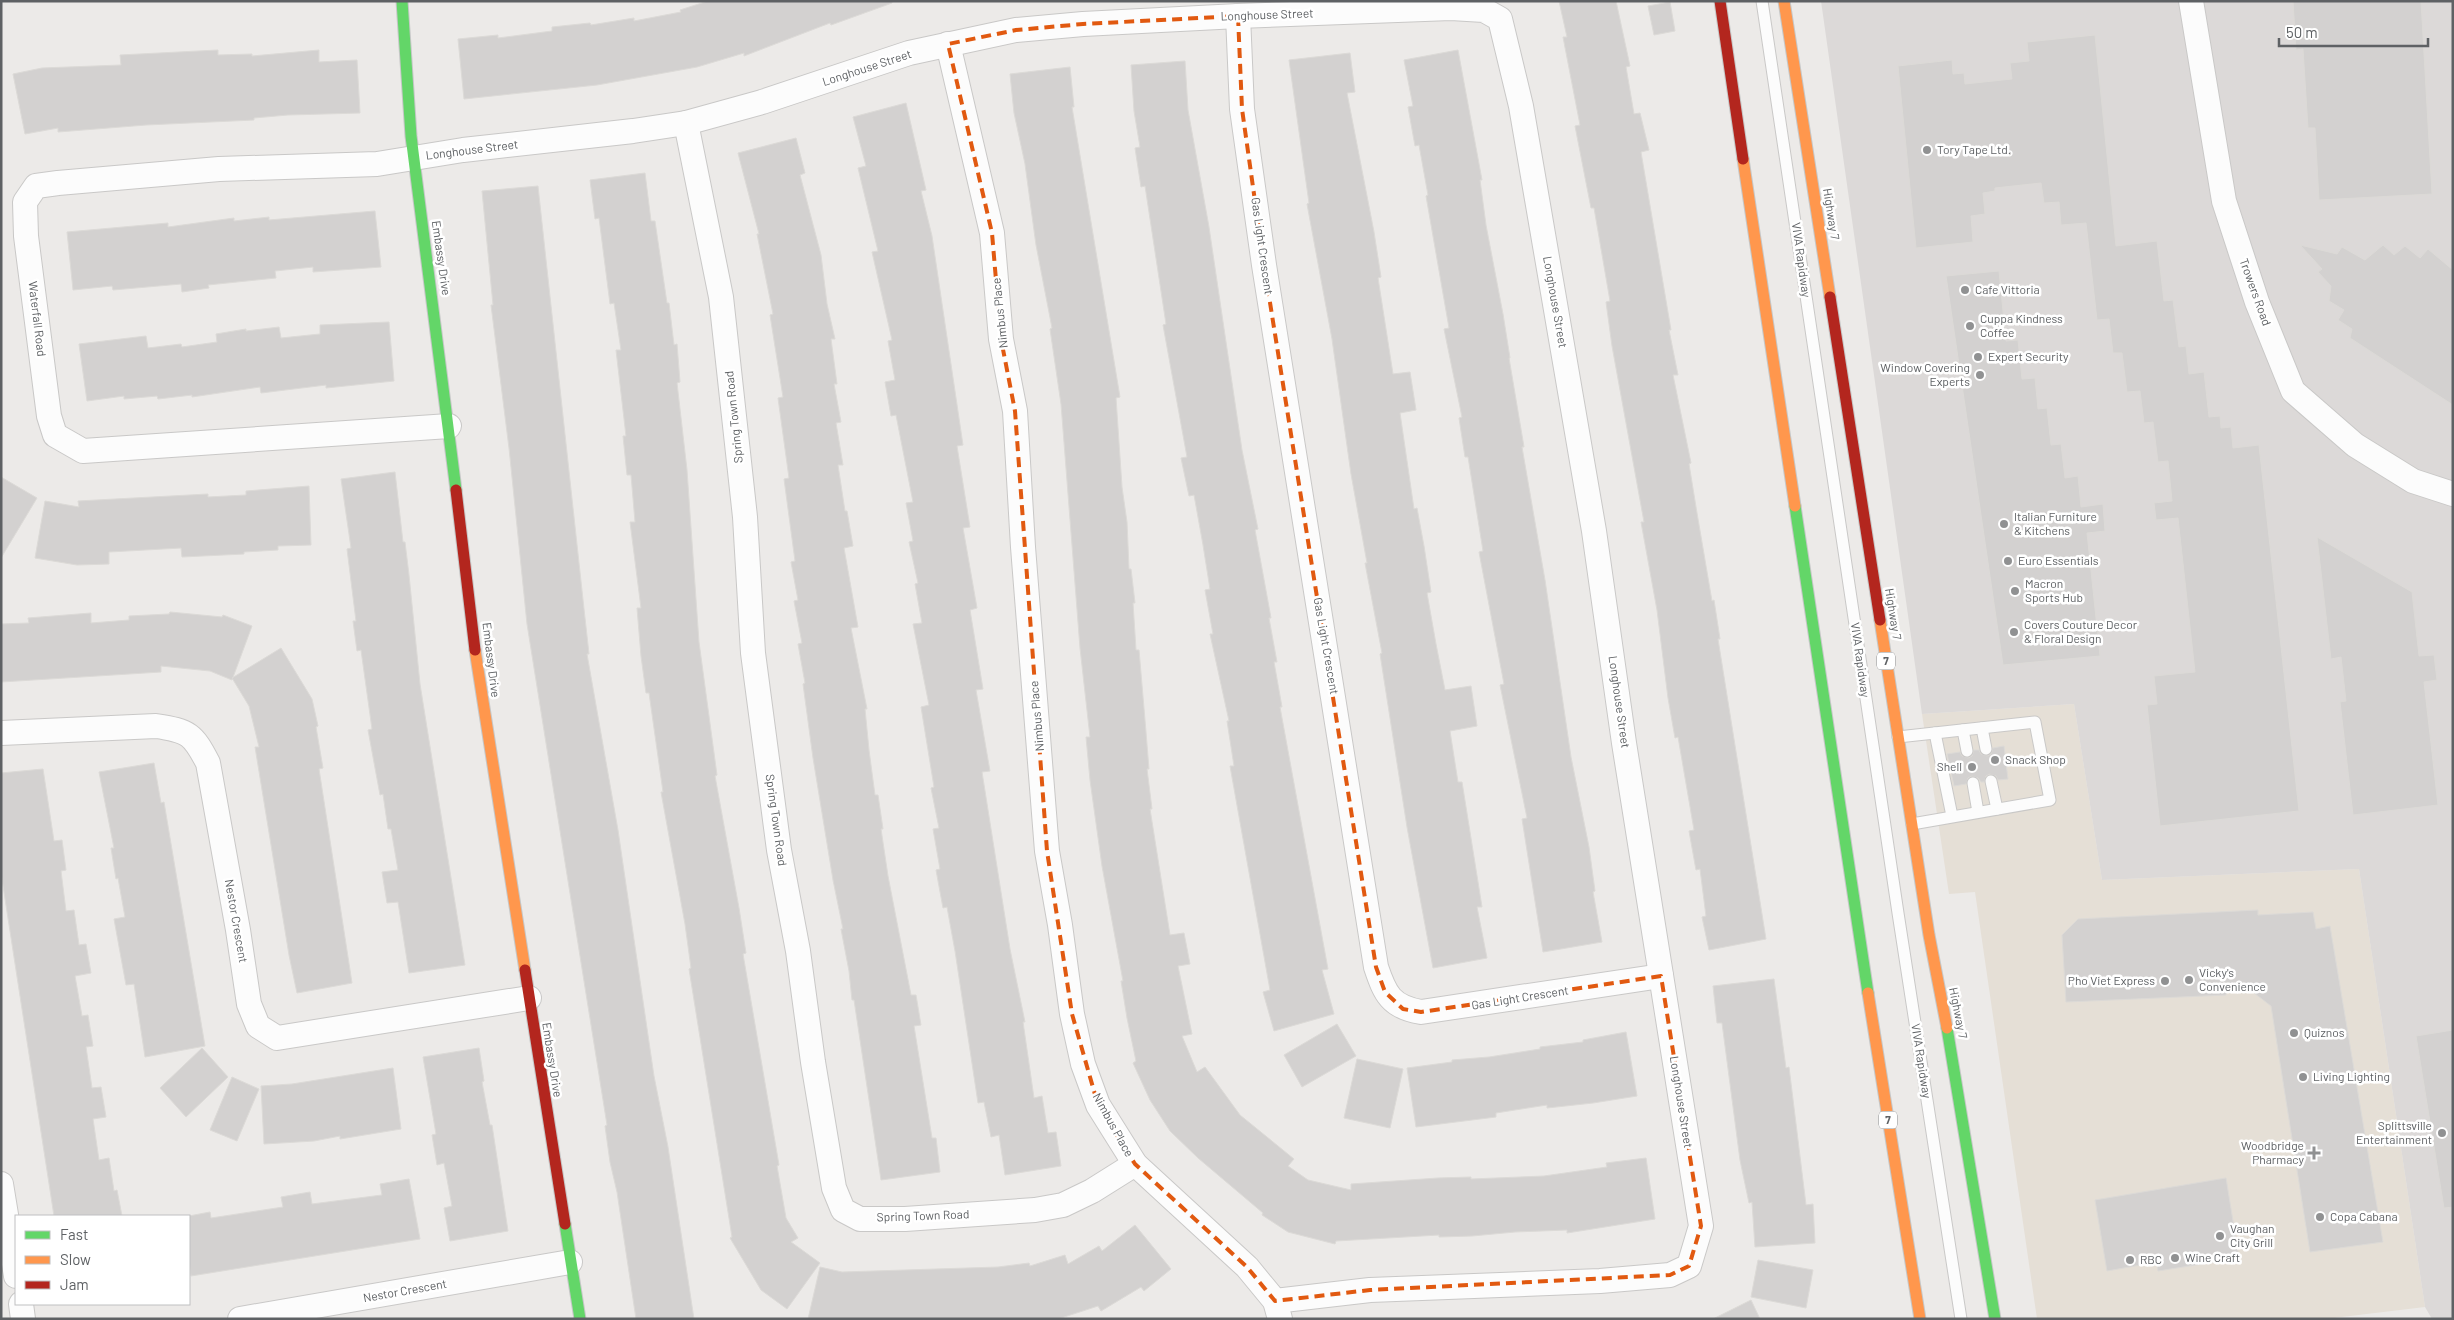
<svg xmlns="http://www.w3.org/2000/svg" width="2454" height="1320" font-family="Barlow,sans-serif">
  <rect width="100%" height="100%" fill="#eceae8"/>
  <path fill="#e5dfd6" d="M2074,704L2102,880L2359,869L2425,1307L2325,1319H2037L1975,892L1949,894L1922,714Z"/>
  <path fill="#dcd9d8" d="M1821,1H2453V1319H2432L2425,1307L2359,869L2102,880L2074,704L1922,714Z"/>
  <g fill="#d3d1d0" stroke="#dcdad7">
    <path d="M708,1H892V3L831,25L830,23L744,56V53L697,67L597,85L464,99L458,39L498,35V38L552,31V27L590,23L591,25L634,18V21L681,12L680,10Z"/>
    <path d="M1559,1H1616L1630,66L1626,67L1634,114L1640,113L1649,150L1641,152L1671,330H1669L1678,375H1673L1691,463L1689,464L1696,507L1712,601L1714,600L1720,639H1718L1766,939L1709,950L1702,917L1706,916L1700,869L1696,870L1689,831L1694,830L1678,737L1675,738L1668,698L1657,610L1641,522H1644L1612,346L1606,302L1610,301L1594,208H1591L1575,126L1580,125L1563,37H1567Z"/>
    <path d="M2293,1H2421L2432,194L2319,200L2315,128H2308L2303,49L2296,50Z"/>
    <path d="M1670,2L1675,31L1654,35L1648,6Z"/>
    <path d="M2095,35L2116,246L2157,241L2164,301L2173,300L2179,347L2186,346L2189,374L2204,372L2209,417L2220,416L2221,428L2231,427L2233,448L2259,445L2299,811L2160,826L2147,705L2157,704L2154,676L2195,672L2178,518L2156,520L2154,503L2172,501L2168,461L2158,462L2153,422L2144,423L2140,391L2127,392L2122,353H2113L2109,319L2097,320L2086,223L2061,225L2059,202L2044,203L2041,183L1995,188V191L1983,193L1985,214L1971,216L1973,242L1916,248L1898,66L1952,60L1953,74L1964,73L1965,84L2012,79L2010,63L2029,61L2027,42Z"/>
    <path d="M218,50V55L252,54V56L319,50V62L357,60L360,113L288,115L254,118V120L146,125L58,132V128L25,134L13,74L42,68L121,65L120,55Z"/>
    <path d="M1458,50L1482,180H1480L1486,225L1503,314L1510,358H1509L1524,447H1522L1545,580L1571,757L1589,847L1595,891L1593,892L1602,942L1543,952L1522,819L1527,818L1500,685L1504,684L1479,552L1483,551L1468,457H1465L1459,418L1462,417L1444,329L1449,328L1426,196L1428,195L1419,145L1415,146L1408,107L1413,106L1404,60Z"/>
    <path d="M1350,53L1355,92L1347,93L1374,232L1381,277L1378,278L1393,374L1410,372L1416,410L1400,413L1414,509L1417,508L1424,546L1431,592L1427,593L1436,644L1445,690L1471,686L1477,726L1450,731L1458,782H1462L1482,907H1477L1487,958L1433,968L1407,827L1380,654L1382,653L1365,563H1367L1351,474L1332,339L1307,204L1309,203L1289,60Z"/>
    <path d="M1185,61L1188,110L1209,227L1242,450L1258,529L1255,530L1271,618H1269L1277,662H1274L1282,707H1280L1328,969L1322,970L1334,1014L1274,1031L1263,992L1270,990L1230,766H1234L1227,721H1229L1210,634H1213L1205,590L1210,589L1203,545L1194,495L1189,496L1181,458L1187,457L1163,325L1166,324L1145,186L1141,187L1135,148L1140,147L1134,111L1131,65Z"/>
    <path d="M1070,67L1074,107H1072L1120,397L1116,398L1122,487L1127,522L1129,569H1131L1135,603H1133L1136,650H1139L1146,732L1149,769H1147L1152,809H1150L1170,935L1184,933L1190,964L1178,966L1192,1034L1182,1036L1197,1072L1205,1067L1240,1115L1294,1159L1288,1166L1308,1180L1351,1190V1184L1438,1178L1471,1177V1179L1544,1176L1607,1167L1606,1163L1646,1158L1655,1219L1567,1233V1230L1515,1232L1472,1236L1439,1237V1235L1336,1241L1335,1244L1288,1232L1262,1215L1263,1213L1198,1158L1170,1131L1150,1100L1133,1063L1136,1061L1127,1018L1121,981H1123L1102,866L1090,780L1086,737H1090L1080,648L1061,404L1050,329L1052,328L1036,245L1025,164L1014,113L1010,74Z"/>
    <path d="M906,103L926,190L921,191L932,236L963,445L957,446L970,527L963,528L977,608L970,610L983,689L976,690L990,771L982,772L1010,949L1025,1022H1023L1034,1098L1042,1096L1048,1133L1056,1132L1061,1166L1005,1175L999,1135L991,1137L984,1102L978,1103L955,951L947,907L943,908L936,870L940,869L933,829L939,828L931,788L934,787L921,707L929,705L913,624L922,623L915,584L918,583L909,542L913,541L906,503L913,502L896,415L891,416L885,382L895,380L888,341L892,340L872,252L878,251L858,168L866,166L853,117Z"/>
    <path d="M796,138L805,173L800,175L821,255L827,304L835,339H831L837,384H834L841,422L836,423L843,465H838L845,511H847L853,546L844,548L858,627L851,628L867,709H865L869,750L875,795H878L883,829H881L888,876L911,995H916L921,1025L914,1026L932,1138H936L940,1172L881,1180L854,1000H852L849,971L841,929H843L833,880L813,758L803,684L805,683L798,644L802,643L794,601L798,600L791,562L795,561L784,479L789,478L778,398L783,397L770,315L773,314L757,234H759L738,153Z"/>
    <path d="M645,173L651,221H655L667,303H669L674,345L677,344L680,382L677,383L687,470L699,642L717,775L715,776L739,908L746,953L743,954L779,1165L777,1166L786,1218L798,1238L791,1242L820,1263L787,1309L761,1290L730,1238L732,1237L689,969L691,968L685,924L661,792H663L649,693H646L641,656L637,608H641L630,522H635L631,475H627L623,436H626L616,350H621L614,303L610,304L599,218L595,219L590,180Z"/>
    <path d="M538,186L585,618L589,654H587L618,830L654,1076L668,1147L694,1319H636L617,1192L610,1162L605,1126L607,1125L527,624L509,448L491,305H493L482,191Z"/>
    <path d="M375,211L381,267L313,272V267L275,271L276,278L208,285L209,288L182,292L181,284L113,290L112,286L73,290L67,232L168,223V227L234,218V221L269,217V220Z"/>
    <path d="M2300,245L2337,254L2342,247L2365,260L2383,245L2394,255L2405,246L2420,258L2428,249L2453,270V405L2350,338L2352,329L2338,320L2344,310L2329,301L2331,286L2318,272L2322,269Z"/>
    <path d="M1999,271L2006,341L2018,340L2022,379L2035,378L2038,409L2047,408L2051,445L2061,444L2065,478L2078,476L2081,507L2103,504L2105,531L2087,533L2100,656L2003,665L1946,276Z"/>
    <path d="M389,322L394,381L326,388V385L261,393L260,387L192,397V395L158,399L157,396L124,399V396L87,401L79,344L146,336L148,348L181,344L182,347L217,342L216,334L246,329V331L279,327L281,338L320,334V325Z"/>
    <path d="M395,472L403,542H405L409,575L420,684L465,965L409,973L398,902L387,903L382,872L398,870L391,829H388L383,794L380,795L368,730L372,729L361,650L357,651L353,621H356L347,549L351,548L341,479Z"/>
    <path d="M1,477L37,498L1,558Z"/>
    <path d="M309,486L311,545L278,546V550L244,552V554L182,557L181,548L109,552V564L77,565L35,558L45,501L79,507L78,501L208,494V497L246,495V491Z"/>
    <path d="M2317,537L2412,592L2419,656L2434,655L2437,680L2424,682L2438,805L2353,815L2340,702L2346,701L2341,657L2331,659Z"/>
    <path d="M170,612L222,617L223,615L252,626L232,680L210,671L161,666V672L1,682V624L29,623L28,618L91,613V623L129,620V616L169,614Z"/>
    <path d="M281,648L312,699L318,726L316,727L323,768L319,769L352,983L297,993L289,955L255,747H259L249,706L232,678Z"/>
    <path d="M2004,746L2008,779L1998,780L1996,776L1990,774L1986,776L1984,782H1981L1978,778L1972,776L1968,778L1966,784L1954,786L1947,754L1960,752L1962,756L1968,758L1972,756L1974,750H1979L1981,754L1987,756L1991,754L1993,748Z"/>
    <path d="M154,763L161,803L164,802L205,1046L145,1057L134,984L126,985L114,919L125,917L118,878L116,879L111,848H114L99,772Z"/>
    <path d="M43,769L54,841L62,840L66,870L61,871L66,911L74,910L79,945L86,944L91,973L75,976L82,1016L88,1015L93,1046L86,1047L92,1088L101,1087L106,1117L93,1119L99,1160L109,1158L114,1191L117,1190L122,1216H54L1,873V773Z"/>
    <path d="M2258,910V915L2313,912L2316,929L2330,926L2383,1242L2310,1252L2271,1006L2245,986L2226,987V995L2066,1002L2062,935L2078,919Z"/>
    <path d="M1774,979L1786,1068L1789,1067L1806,1205L1813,1204L1815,1243L1755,1247L1752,1202L1749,1203L1740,1160L1722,1023H1717L1713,986Z"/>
    <path d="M1337,1024L1356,1056L1302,1087L1284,1055Z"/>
    <path d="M2453,1030V1207L2444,1208L2416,1036Z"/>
    <path d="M1626,1032L1637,1096L1593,1103L1547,1108V1105L1496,1113V1117L1416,1127L1407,1068L1452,1062V1060L1489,1057L1540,1049V1047L1583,1042V1040Z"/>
    <path d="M202,1048L228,1077L186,1117L160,1088Z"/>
    <path d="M479,1048L484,1081L482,1082L490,1125H492L508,1231L450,1241L444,1208L452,1206L444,1163L437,1165L432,1135L436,1134L423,1057Z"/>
    <path d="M1357,1059L1403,1069L1390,1128L1344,1118Z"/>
    <path d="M393,1068L401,1129L340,1139V1136L314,1141L264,1144L261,1086L292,1084Z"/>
    <path d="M232,1077L259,1089L237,1141L210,1130Z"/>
    <path d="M2226,1178L2239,1258L2158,1271L2157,1262L2107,1271L2095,1200Z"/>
    <path d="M409,1179L420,1239L191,1276L189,1261V1216L210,1212L211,1218L283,1207L281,1197L310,1192L312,1204L382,1195L380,1184Z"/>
    <path d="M1135,1225L1171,1269L1144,1291L1141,1287L1101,1311L1098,1306L1058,1319H808L820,1267L842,1272L998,1267L1029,1263L1030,1266L1065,1255L1068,1264L1099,1246L1102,1251Z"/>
    <path d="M1758,1260L1813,1270L1806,1308L1751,1297Z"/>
    <path d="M1751,1300L1760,1319H1713Z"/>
  </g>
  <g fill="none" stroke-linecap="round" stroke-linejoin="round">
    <defs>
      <g id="lane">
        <path d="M1762,1L1898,913L1961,1319"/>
        <path d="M1982,728L1986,749"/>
        <path d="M1963,730L1967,751"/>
        <path d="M1935,733L1952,816"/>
        <path d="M1898,737L2035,722L2050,800L1912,824"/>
        <path d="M1991,781L1997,809"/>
        <path d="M1973,783L1978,812"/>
      </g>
      <g id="street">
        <path d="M2191,1L2224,201L2257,302L2293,391L2355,445L2413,481L2453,494"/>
        <path d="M1238,16L1242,109L1264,265L1376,967C1385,994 1391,1007 1421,1012L1661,976"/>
        <path d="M948,44L992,233L1001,339L1015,411L1023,547L1047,851L1060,925L1072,1014L1083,1064L1098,1105L1135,1164L1247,1267L1275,1301L1280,1319"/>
        <path d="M686,123L721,297L745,517L753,653L779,850L798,951L813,1062L834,1188L843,1210L860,1219H905L1035,1210L1063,1205L1092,1191L1135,1164"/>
        <path d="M449,426L83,451L55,435L49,416L26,236L25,202L36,186L58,183L219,169L377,164L463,150L633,131L686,123L762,102L909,53L1016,30L1083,24L1238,16L1451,8L1484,10L1500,19L1521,106L1594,531L1624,743L1701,1226L1689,1266L1670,1275L1600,1281L1370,1290L1275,1301"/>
        <path d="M1,733L156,726C189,731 193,734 208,763L238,930L249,1004L258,1026L277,1038L529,998"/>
        <path d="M1,1184L16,1276"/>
        <path d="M21,1304L23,1319"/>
        <path d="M240,1319L570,1262"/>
      </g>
      <g id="fast">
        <path d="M402,1L411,136L456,490"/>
        <path d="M1795,506L1868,993"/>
        <path d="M1947,1028L1995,1319"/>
        <path d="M565,1224L580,1319"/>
      </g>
      <g id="slow">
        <path d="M1784,1L1830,297"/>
        <path d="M1743,159L1795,506"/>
        <path d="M1880,620L1929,935L1947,1028"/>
        <path d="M475,650L525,970"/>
        <path d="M1868,993L1920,1319"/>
      </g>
      <g id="jam">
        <path d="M1720,1L1743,159"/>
        <path d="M1830,297L1880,620"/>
        <path d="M456,490L475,650"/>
        <path d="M525,970L565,1224"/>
      </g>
    </defs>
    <use href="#lane" stroke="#c9c8c7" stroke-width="13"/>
    <use href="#street" stroke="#c9c8c7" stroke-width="26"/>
    <use href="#fast" stroke="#c6c7c7" stroke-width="13"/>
    <use href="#slow" stroke="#c6c7c7" stroke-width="13"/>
    <use href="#jam" stroke="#c6c7c7" stroke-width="13"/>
    <use href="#lane" stroke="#fcfcfc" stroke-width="11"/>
    <use href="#street" stroke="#fcfcfc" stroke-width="24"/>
    <use href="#fast" stroke="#63d668" stroke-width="11"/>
    <use href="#slow" stroke="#ff974d" stroke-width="11"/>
    <use href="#jam" stroke="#b3261e" stroke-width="11"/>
  </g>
  <path fill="none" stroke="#e15910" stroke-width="4" stroke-dasharray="10 6" stroke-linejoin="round" d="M1238,16L1242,109L1264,265L1376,967L1385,992L1403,1009L1421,1012L1661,976L1701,1226L1689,1266L1670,1275L1370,1290L1275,1301L1247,1267L1135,1164L1098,1105L1072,1014L1047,851L1015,411L1001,339L992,233L948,44L1016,30L1083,24Z"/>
  <g fill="#909192" stroke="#fff" stroke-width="2">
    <circle cx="1927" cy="150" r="5"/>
    <circle cx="1965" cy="290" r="5"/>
    <circle cx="1970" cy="326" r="5"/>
    <circle cx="1978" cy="357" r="5"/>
    <circle cx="1980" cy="375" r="5"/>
    <circle cx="2004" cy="524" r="5"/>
    <circle cx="2008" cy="561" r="5"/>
    <circle cx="2015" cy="591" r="5"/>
    <circle cx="2014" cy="632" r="5"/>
    <circle cx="1995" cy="760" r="5"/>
    <circle cx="1972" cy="767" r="5"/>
    <circle cx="2189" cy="980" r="5"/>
    <circle cx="2165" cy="981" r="5"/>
    <circle cx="2294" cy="1033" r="5"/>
    <circle cx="2303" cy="1077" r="5"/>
    <circle cx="2442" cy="1133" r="5"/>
    <path d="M2311.5 1145.5h5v5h5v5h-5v5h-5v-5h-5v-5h5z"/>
    <circle cx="2320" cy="1217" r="5"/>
    <circle cx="2220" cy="1236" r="5"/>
    <circle cx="2175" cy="1258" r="5"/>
    <circle cx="2130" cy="1260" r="5"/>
  </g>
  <g text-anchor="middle" stroke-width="5" stroke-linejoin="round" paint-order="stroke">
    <g fill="#fff" stroke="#8e9092" stroke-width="1">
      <rect x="1877" y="652.5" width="18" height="17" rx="4"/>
      <rect x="1879" y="1111.5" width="18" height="17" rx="4"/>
    </g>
    <g font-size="11" font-weight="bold" fill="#5e6164">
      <text x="1886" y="665">7</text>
      <text x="1888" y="1124">7</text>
    </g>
    <g font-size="12" fill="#5e6164" stroke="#fff">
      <text transform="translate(1267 15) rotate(-2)" y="4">Longhouse Street</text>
      <text transform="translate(867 68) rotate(-18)" y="4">Longhouse Street</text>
      <text transform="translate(472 150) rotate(-7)" y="4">Longhouse Street</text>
      <text transform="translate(1831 214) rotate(81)" y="4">Highway 7</text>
      <text transform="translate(1262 246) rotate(82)" y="4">Gas Light Crescent</text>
      <text transform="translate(441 258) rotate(82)" y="4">Embassy Drive</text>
      <text transform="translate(1801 260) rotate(82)" y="4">VIVA Rapidway</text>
      <text transform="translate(2255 292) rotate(70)" y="4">Trowers Road</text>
      <text transform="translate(1555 302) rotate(80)" y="4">Longhouse Street</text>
      <text transform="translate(1000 313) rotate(-96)" y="4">Nimbus Place</text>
      <text transform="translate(37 319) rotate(83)" y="4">Waterfall Road</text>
      <text transform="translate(734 417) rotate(-96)" y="4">Spring Town Road</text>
      <text transform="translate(1893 614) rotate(81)" y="4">Highway 7</text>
      <text transform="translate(1326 646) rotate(80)" y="4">Gas Light Crescent</text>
      <text transform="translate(491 660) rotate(83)" y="4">Embassy Drive</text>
      <text transform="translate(1860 660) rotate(82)" y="4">VIVA Rapidway</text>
      <text transform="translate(1619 702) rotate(82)" y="4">Longhouse Street</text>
      <text transform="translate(1037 716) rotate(-95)" y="4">Nimbus Place</text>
      <text transform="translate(776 820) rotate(82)" y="4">Spring Town Road</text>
      <text transform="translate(236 921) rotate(80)" y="4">Nestor Crescent</text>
      <text transform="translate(1520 998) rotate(-9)" y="4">Gas Light Crescent</text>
      <text transform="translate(1958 1013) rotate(79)" y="4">Highway 7</text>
      <text transform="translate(552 1060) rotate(81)" y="4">Embassy Drive</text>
      <text transform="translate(1921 1061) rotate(81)" y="4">VIVA Rapidway</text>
      <text transform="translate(1681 1102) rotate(81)" y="4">Longhouse Street</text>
      <text transform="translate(1113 1125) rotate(61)" y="4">Nimbus Place</text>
      <text transform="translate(923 1216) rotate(-2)" y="4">Spring Town Road</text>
      <text transform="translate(405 1291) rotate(-10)" y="4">Nestor Crescent</text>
    </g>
    <g font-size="12" fill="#5e6164" stroke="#fff" text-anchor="start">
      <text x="1937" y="154">Tory Tape Ltd.</text>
      <text x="1975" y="294">Cafe Vittoria</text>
      <text x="1980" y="323">Cuppa Kindness<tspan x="1980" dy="14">Coffee</tspan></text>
      <text x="1988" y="361">Expert Security</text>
      <text x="1970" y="372" text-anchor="end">Window Covering<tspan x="1970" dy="14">Experts</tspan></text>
      <text x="2014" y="521">Italian Furniture<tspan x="2014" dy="14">&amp; Kitchens</tspan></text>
      <text x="2018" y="565">Euro Essentials</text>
      <text x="2025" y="588">Macron<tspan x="2025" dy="14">Sports Hub</tspan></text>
      <text x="2024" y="629">Covers Couture Decor<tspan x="2024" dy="14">&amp; Floral Design</tspan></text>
      <text x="2005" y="764">Snack Shop</text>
      <text x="1962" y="771" text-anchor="end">Shell</text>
      <text x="2199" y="977">Vicky's<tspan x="2199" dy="14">Convenience</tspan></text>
      <text x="2155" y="985" text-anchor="end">Pho Viet Express</text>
      <text x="2304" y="1037">Quiznos</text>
      <text x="2313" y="1081">Living Lighting</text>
      <text x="2432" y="1130" text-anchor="end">Splittsville<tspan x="2432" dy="14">Entertainment</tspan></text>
      <text x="2304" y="1150" text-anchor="end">Woodbridge<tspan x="2304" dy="14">Pharmacy</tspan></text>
      <text x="2330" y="1221">Copa Cabana</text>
      <text x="2230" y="1233">Vaughan<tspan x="2230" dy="14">City Grill</tspan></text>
      <text x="2185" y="1262">Wine Craft</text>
      <text x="2140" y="1264">RBC</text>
    </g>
  </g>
  <rect width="2454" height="1320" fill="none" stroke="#5e6164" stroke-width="5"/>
  <rect x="15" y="1215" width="175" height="90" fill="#ffffff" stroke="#bfc0c1"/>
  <rect x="25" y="1231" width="25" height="8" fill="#63d668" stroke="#bfc0c1"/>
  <text x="60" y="1240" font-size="15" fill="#5e6164">Fast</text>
  <rect x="25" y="1256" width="25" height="8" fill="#ff974d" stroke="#bfc0c1"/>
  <text x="60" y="1265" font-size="15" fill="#5e6164">Slow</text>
  <rect x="25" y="1281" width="25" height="8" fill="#b3261e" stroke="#bfc0c1"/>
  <text x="60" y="1290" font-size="15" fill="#5e6164">Jam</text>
  <path d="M2279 38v8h149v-8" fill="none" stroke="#5e6164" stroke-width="2.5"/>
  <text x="2286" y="38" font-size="15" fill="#5e6164" stroke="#ffffff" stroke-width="4" paint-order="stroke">50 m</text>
</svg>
